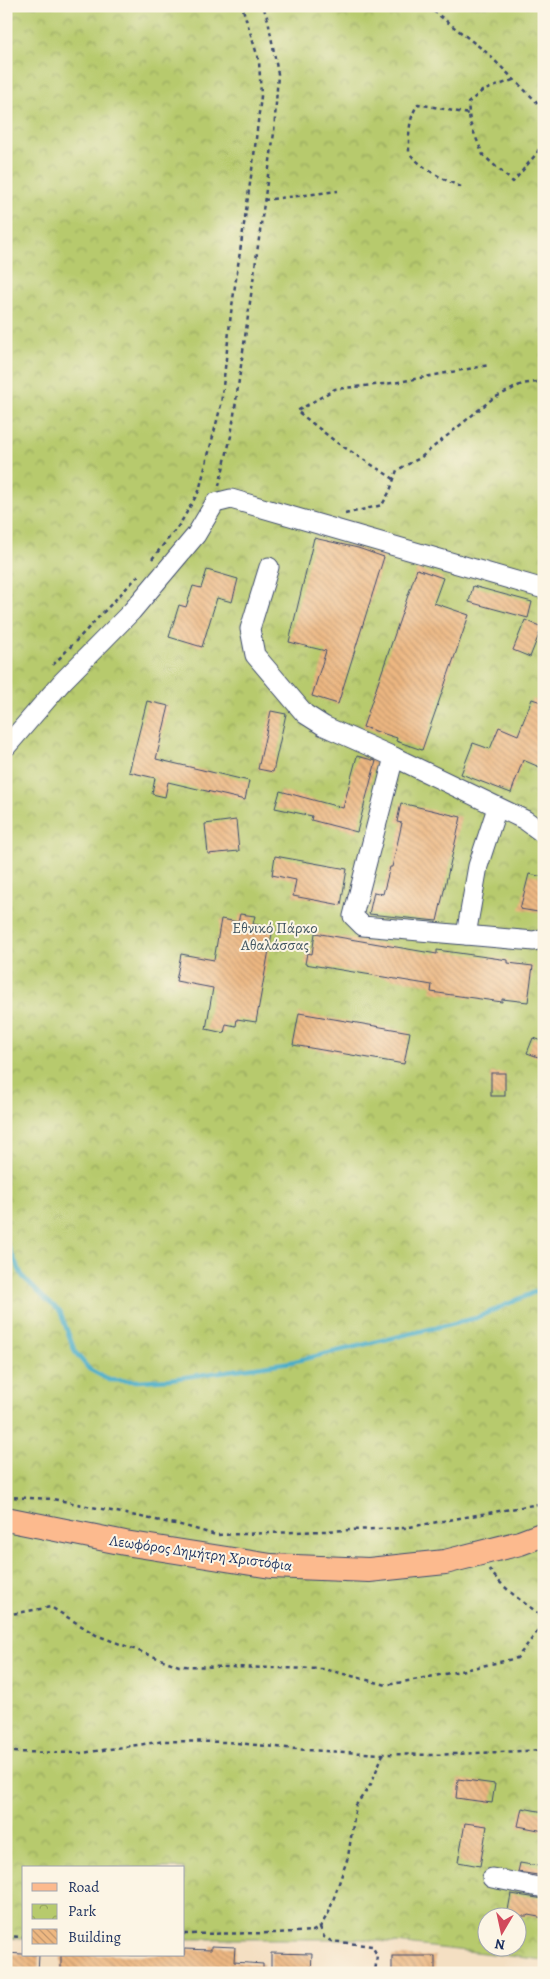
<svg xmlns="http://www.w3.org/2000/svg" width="550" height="1979" font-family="Alegreya,serif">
  <defs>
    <pattern id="park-crowns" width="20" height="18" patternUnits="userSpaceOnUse" patternTransform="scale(1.25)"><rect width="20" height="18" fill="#b7ca6d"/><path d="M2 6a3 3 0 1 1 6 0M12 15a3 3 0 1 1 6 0" fill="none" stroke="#94a45d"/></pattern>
    <pattern id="building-back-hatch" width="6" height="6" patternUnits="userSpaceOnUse" patternTransform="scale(1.25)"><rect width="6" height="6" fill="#edb781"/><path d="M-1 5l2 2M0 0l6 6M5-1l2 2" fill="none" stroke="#bf956d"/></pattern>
  </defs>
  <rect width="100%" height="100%" fill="#fcf5e5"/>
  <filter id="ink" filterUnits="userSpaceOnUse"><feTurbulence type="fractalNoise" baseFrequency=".02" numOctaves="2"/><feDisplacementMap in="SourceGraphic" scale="10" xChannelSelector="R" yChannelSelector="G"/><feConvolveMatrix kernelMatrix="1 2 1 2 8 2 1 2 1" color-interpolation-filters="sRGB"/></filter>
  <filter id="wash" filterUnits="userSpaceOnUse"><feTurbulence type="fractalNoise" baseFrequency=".0096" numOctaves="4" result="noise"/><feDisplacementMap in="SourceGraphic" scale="20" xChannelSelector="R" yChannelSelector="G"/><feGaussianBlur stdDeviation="1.12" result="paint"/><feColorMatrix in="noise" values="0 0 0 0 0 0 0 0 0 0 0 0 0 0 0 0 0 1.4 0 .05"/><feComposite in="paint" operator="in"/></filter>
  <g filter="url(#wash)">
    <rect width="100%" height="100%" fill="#f4dfc2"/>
    <path fill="url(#park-crowns)" stroke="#697c66" fill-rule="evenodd" d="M6,6H544V1960L361,1939H184V1868H24V1939L6,1938ZM488,1916H518V1946H488Z"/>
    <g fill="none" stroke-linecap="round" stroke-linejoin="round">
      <path stroke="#4aadc9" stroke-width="4.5" d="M6,1243L23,1277L45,1299L60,1311L75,1352L89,1369L109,1380L138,1381L171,1379L291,1362L476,1318L544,1288"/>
    </g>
    <g id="blocks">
      <g fill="url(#building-back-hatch)">
        <path d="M314,538L358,548L384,557L338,704L312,696L326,651L289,642Z"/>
        <path d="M417,569L443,578L434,603L469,615L422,750L396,741L397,738L363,727Z"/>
        <path d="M207,570L238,579L232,602L217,598L202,647L169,637L179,605L186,607L193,586L201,588Z"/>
        <path d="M473,586L532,602L528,618L469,602Z"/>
        <path d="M525,620L542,627L530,657L513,650Z"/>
        <path d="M532,699L544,703V769L523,760L511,793L461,774L473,743L490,749L499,727L518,735Z"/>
        <path d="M147,701L169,706L156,759L249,781L245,800L168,782L165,797L152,794L155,778L129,772Z"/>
        <path d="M271,711L286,714L273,772L258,769Z"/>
        <path d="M357,756L376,761L357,832L311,820L312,816L275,808L280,791L343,808Z"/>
        <path d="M401,803L461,817L437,921L369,914L374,892L383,894L390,867H392L402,823L397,822Z"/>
        <path d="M236,820L239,851L208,854L205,824Z"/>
        <path d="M275,856L347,869L341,905L293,896L296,880L272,875Z"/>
        <path d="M529,874L544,877V913L520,909Z"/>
        <path d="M240,914L255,916L253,924L273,928L256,1022L237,1019L236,1026L226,1024L224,1033L206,1029L213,988L176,981L181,954L214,960L221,919L238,922Z"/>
        <path d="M315,933L437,954V950L508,960V963L533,966L528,1002L502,999V1002L431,992L432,985L305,964L307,953L312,954Z"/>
        <path d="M299,1013L410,1032L404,1064L293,1045Z"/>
        <path d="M533,1038L544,1042L538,1057L527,1053Z"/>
        <rect x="491" y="1073" width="14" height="23"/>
        <path d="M458,1779L495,1784L492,1803L456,1798Z"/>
        <path d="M522,1808L544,1812V1831L518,1826Z"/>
        <path d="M465,1823L487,1826L480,1866L458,1862Z"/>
        <path d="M520,1863L544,1867V1876L518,1872Z"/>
        <path d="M511,1894L544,1899V1918L528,1915L527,1916H507Z"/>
        <path d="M211,1946L235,1947L234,1962L263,1964V1973H61V1955H184V1949L211,1950Z"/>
        <path d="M6,1953L39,1955L38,1973H6Z"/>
        <path d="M271,1953L312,1954L311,1973H271Z"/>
        <rect x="392" y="1956" width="43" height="17"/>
      </g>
    </g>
  </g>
  <g filter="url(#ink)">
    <use href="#blocks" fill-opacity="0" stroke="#3c496d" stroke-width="1"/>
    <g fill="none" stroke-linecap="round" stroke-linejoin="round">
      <defs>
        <g id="minor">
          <path d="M269,567L250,629L255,655L305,714L324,726L394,757L525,820L544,834"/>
          <path d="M6,747L62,682L132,611L196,535L215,503L231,499L544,589"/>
          <path d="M394,757L353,916L363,926L534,941L544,938"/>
          <path d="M466,935L478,866L497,808"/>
          <path d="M492,1878L544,1888"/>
        </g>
        <path id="major" d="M6,1519L125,1543L271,1566L369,1570L445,1562L520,1543L544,1534"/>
      </defs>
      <use href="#minor" stroke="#3c496d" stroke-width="21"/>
      <use href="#major" stroke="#3c496d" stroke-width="26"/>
      <g stroke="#3c496d" stroke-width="2.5" stroke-dasharray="4 4" stroke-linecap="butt">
        <path d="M427,6L486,52L544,109"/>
        <path d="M513,80L482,91L468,103L470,123L483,155L513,182L537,153L544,138"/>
        <path d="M461,187C441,178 424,170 409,153C409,135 408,119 418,104L469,114"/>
        <path d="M264,200L338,191"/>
        <path d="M394,479L336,442L297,411L335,389L393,383L489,365"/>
        <path d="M219,486L231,436L274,133L278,74L268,20L263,6"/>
        <path d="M345,514L382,505L390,491L397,470L420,458L492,399L522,384L544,381"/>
        <path d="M152,559L180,524L199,491L221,405L231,313L254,156L261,96L259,61L242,6"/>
        <path d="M53,665L139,575"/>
        <path d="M6,1497L53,1499L185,1526L216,1535L404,1528L544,1503"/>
        <path d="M489,1569C503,1589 524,1603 544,1617"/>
        <path d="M6,1615L51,1607L96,1635L179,1666L324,1669L387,1685L460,1671L517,1658L544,1623"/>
        <path d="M6,1752L82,1753L165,1741L227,1742L306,1750L383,1754L433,1755L544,1750"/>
        <path d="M320,1927L324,1937L331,1941L372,1946L377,1955L375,1973"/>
        <path d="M184,1934L276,1933L313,1931L320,1927L329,1912L348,1857L356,1805L371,1784L383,1754"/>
        <path d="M6,1936L24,1937"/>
      </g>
      <use href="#minor" stroke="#fff" stroke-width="19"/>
      <use href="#major" stroke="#fcba8e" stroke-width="24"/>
    </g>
  </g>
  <g text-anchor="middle" stroke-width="4" stroke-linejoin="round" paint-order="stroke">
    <g font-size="15" fill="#425662" stroke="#fcf5e5">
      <text x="275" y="933">Εθνικό Πάρκο<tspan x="275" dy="17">Αθαλάσσας</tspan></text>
    </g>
    <g font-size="15" fill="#1b2f5e" stroke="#fcf5e5">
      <text transform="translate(201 1553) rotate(8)" y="5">Λεωφόρος Δημήτρη Χριστόφια</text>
    </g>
  </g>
  <rect width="550" height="1979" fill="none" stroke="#fcf5e5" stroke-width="25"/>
  <rect x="22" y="1866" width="162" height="90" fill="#fcf5e5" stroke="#a2a6af"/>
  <rect x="32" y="1883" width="25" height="8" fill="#fcba8e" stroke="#a2a6af"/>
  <text x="68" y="1892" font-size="15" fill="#1b2f5e">Road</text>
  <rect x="32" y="1904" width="25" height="15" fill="url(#park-crowns)" stroke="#a2a6af"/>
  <text x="68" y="1916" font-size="15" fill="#1b2f5e">Park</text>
  <rect x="32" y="1929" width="25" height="15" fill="url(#building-back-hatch)" stroke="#a2a6af"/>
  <text x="68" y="1942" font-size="15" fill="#1b2f5e">Building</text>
  <g transform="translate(502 1932) rotate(189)"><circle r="24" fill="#fcf5e5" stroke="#a2a6af"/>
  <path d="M0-4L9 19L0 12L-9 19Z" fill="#d1495b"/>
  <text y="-8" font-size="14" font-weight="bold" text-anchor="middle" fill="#1b2f5e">N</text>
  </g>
</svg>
